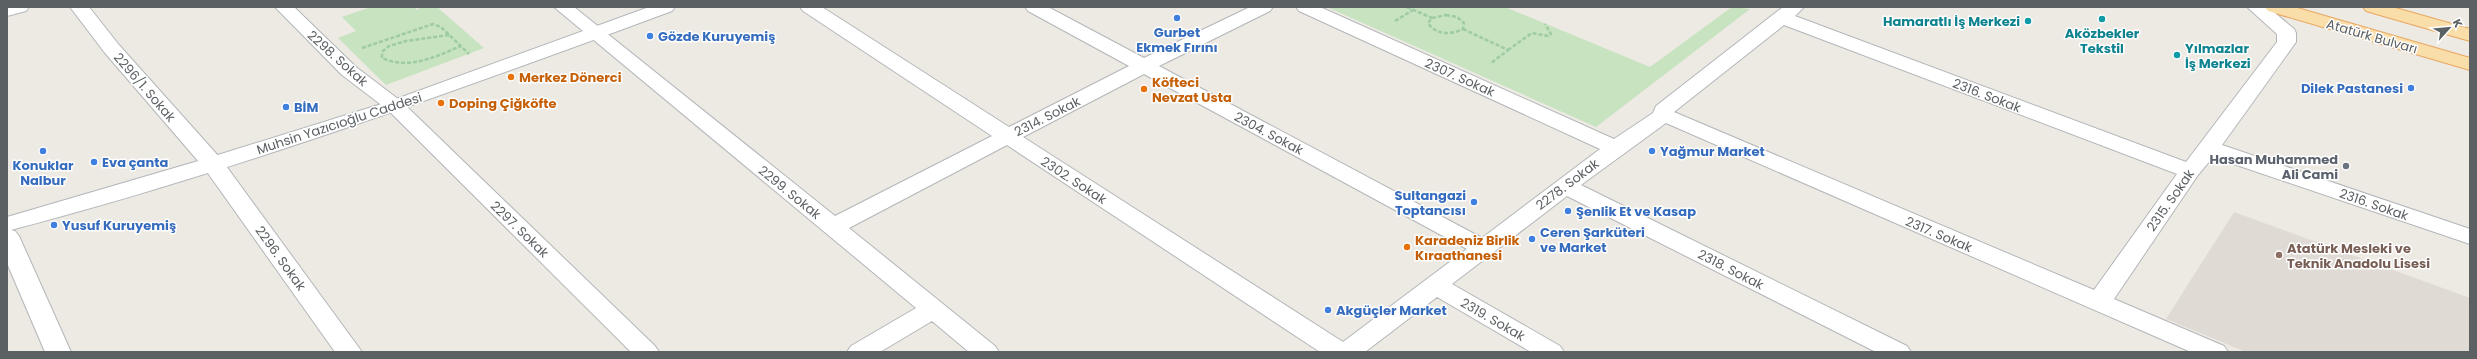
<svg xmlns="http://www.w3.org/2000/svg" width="2477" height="359" font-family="Poppins,sans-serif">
  <rect width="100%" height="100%" fill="#ede9e3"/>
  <path fill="#e0dad4" d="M2234,212L2470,298V352H2246L2166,319Z"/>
  <g fill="#c7e3c0">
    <path d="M371,7H414L417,10L421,7H437L484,48L386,85L338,38L356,31L342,17Z"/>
    <path d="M1327,7H1505L1650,67L1732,7L1750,9L1596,127Z"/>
  </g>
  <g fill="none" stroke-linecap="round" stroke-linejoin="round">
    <defs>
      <g id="minor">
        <path d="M70,7H89L119,45L221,159L362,352H335L205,169L105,53Z"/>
        <path d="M275,7H294L356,67L402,102L655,346L659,352H631L388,110L342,75Z"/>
        <path d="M554,7H574L835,216L992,136L803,11L800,7H822L1009,127L1129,66L1028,11L1025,7H1048L1144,58L1250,7H1273L1270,11L1159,66L1482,238L1600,149L1299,11L1296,7H1320L1614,139L1653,113L1656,106L1783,7H1804L1795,16L2186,162L2277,42V34L2247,7H2268L2294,29L2296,33V42L2222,145L2470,229V244L2213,157L2198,175L2114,299L2224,346L2228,352H2191L1666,123L1581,185L1907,346L1911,352H1876L1567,196L1452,284L1560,346L1564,352H1531L1437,297L1365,352H1320L1007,145L849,228L995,346L999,352H969L932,321L880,352H847L851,346L916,308ZM1784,25L2177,174L2094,290L1674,112ZM1144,74L1467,249L1343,342L1023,137Z"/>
        <path d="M7,229L15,231L19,236L71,352H45L7,263Z"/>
      </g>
      <path id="tertiary" d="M7,7H29L26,11L7,16Z"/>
      <path id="secondary" d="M649,7H675L672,11C453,92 233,172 7,231V217L205,159L388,102Z"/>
      <g id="primary">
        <path d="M2265,7H2294L2470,58V70L2268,11Z"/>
        <path d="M2363,7H2392L2470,29V41L2366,11Z"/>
      </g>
    </defs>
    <use href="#minor" stroke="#b3b6b9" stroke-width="2"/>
    <use href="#tertiary" stroke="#b3b6b9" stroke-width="2"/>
    <use href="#secondary" stroke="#b2b7ba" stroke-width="2"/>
    <use href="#primary" stroke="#e9a75f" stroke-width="2"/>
    <g stroke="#9ecba2" stroke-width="2.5" stroke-dasharray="4 2" stroke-linecap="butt">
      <path d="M1407,7L1432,18"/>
      <path d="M1446,15L1457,17L1464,23L1463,29C1451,35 1436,35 1428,23L1432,18Z"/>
      <path d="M1395,21L1413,10"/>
      <path d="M1463,29L1508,50L1490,64"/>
      <path d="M449,35L406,41L389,46L382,52V58C409,70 435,57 461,46"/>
      <path d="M362,48L433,24L441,27L469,54"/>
      <path d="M1508,50L1532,33L1548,36L1551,34L1545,24"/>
    </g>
    <use href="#minor" fill="#fff" fill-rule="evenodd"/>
    <use href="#tertiary" fill="#fff" fill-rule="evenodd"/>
    <use href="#secondary" fill="#fff" fill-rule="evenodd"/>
    <use href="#primary" fill="#fadeaa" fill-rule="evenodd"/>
  </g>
  <g fill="#3f7fe0" stroke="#fff" stroke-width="1.5">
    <circle cx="1177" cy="18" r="4"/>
    <circle cx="650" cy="36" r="4"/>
    <circle cx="2411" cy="88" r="4"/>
    <circle cx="286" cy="107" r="4"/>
    <circle cx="43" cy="151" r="4"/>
    <circle cx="1652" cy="151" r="4"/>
    <circle cx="94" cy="162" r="4"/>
    <circle cx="1474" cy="202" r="4"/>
    <circle cx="1568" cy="211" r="4"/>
    <circle cx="54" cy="225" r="4"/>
    <circle cx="1532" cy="239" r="4"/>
    <circle cx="1328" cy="310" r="4"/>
  </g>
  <g fill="#0f9aa8" stroke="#fff" stroke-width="1.5">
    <circle cx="2102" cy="19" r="4"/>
    <circle cx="2028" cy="21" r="4"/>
    <circle cx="2177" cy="55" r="4"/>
  </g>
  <g fill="#e8710a" stroke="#fff" stroke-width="1.5">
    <circle cx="511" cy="77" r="4"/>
    <circle cx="1144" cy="89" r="4"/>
    <circle cx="441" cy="103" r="4"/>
    <circle cx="1407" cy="247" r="4"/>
  </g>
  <circle fill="#6b7280" stroke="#fff" stroke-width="1.5" cx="2346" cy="166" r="4"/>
  <circle fill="#8d6e63" stroke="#fff" stroke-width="1.5" cx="2279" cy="255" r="4"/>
  <g text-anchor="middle" stroke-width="3" stroke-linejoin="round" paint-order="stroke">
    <g font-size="13" font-weight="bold" fill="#0d838f" stroke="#fff" text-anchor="end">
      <text x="2020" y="26">Hamaratlı İş Merkezi</text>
      <text x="2102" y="38" text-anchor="middle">Aközbekler<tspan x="2102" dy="15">Tekstil</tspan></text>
      <text x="2185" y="53" text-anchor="start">Yılmazlar<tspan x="2185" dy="15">İş Merkezi</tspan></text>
    </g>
    <g font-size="13" font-weight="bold" fill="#366cbe" stroke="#fff" text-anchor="start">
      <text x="1177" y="37" text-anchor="middle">Gurbet<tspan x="1177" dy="15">Ekmek Fırını</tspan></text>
      <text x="658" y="41">Gözde Kuruyemiş</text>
      <text x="2403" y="93" text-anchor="end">Dilek Pastanesi</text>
      <text x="294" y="112">BİM</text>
      <text x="1660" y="156">Yağmur Market</text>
      <text x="102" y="167">Eva çanta</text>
      <text x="43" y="170" text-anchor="middle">Konuklar<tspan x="43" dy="15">Nalbur</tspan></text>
      <text x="1466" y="200" text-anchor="end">Sultangazi<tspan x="1466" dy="15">Toptancısı</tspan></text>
      <text x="1576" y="216">Şenlik Et ve Kasap</text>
      <text x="62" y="230">Yusuf Kuruyemiş</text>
      <text x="1540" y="237">Ceren Şarküteri<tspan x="1540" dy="15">ve Market</tspan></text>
      <text x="1336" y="315">Akgüçler Market</text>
    </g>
    <g font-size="13" fill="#5b6063" stroke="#fff">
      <text transform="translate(2372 36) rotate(16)" y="5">Atatürk Bulvarı</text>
      <text transform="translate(338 58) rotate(42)" y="5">2298. Sokak</text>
      <text transform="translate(1460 77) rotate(24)" y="5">2307. Sokak</text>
      <text transform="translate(145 87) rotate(49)" y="5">2296/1. Sokak</text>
      <text transform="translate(1987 95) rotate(21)" y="5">2316. Sokak</text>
      <text transform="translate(1047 116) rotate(-27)" y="5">2314. Sokak</text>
      <text transform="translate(339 123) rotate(-18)" y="5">Muhsin Yazıcıoğlu Caddesi</text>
      <text transform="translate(1269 133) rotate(28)" y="5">2304. Sokak</text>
      <text transform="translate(1074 180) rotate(33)" y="5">2302. Sokak</text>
      <text transform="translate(1567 184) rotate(-37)" y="5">2278. Sokak</text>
      <text transform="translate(790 192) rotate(39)" y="5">2299. Sokak</text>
      <text transform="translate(2170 200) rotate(-55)" y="5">2315. Sokak</text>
      <text transform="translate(2374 204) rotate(19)" y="5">2316. Sokak</text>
      <text transform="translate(520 229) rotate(44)" y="5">2297. Sokak</text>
      <text transform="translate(1939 234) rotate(23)" y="5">2317. Sokak</text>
      <text transform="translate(281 258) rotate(54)" y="5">2296. Sokak</text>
      <text transform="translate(1731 269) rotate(27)" y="5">2318. Sokak</text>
      <text transform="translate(1493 319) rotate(30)" y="5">2319. Sokak</text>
    </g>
    <g font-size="13" font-weight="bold" fill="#c56008" stroke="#fff" text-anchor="start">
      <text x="519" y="82">Merkez Dönerci</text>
      <text x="1152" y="87">Köfteci<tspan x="1152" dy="15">Nevzat Usta</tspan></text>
      <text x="449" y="108">Doping Çiğköfte</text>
      <text x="1415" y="245">Karadeniz Birlik<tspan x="1415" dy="15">Kıraathanesi</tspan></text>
    </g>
    <g font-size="13" font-weight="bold" fill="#5b616d" stroke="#fff" text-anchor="end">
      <text x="2338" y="164">Hasan Muhammed<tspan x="2338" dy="15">Ali Cami</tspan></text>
    </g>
    <g font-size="13" font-weight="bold" fill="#785e54" stroke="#fff" text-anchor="start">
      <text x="2287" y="253">Atatürk Mesleki ve<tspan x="2287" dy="15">Teknik Anadolu Lisesi</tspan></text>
    </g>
  </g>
  <rect width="2477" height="359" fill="none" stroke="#5b6063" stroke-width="16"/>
  <g transform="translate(2449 28) rotate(63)" stroke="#ffffff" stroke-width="3" paint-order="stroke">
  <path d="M0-3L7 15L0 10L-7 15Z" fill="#5b6063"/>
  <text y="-6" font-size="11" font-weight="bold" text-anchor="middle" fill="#5b6063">K</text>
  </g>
</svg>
